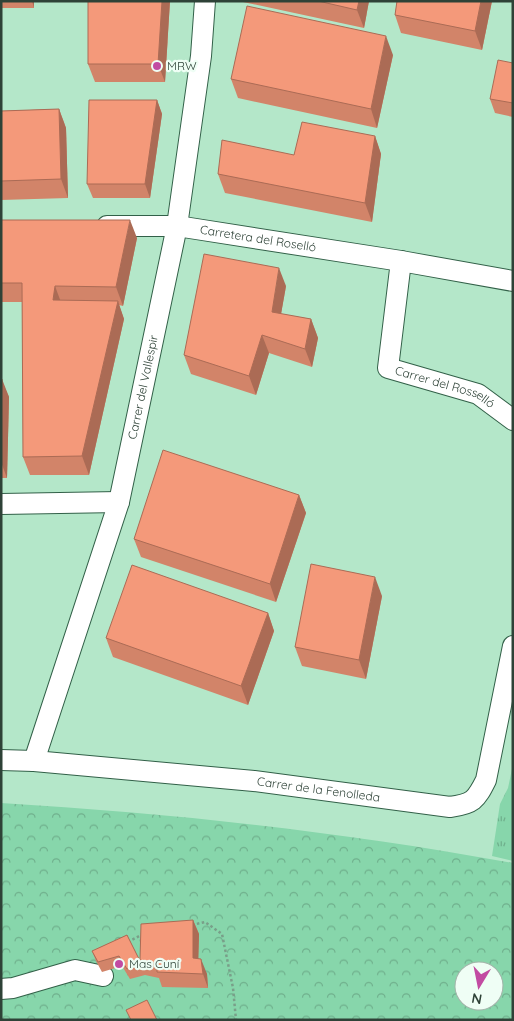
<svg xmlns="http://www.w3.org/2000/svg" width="514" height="1021" font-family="Quicksand,sans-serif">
  <defs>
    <pattern id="grass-tufts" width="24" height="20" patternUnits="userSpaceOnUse" patternTransform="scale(1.25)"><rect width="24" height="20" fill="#87d6ab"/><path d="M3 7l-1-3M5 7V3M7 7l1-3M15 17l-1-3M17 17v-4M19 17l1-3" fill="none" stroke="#6faf8c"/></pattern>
    <pattern id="park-crowns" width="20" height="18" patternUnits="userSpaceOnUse" patternTransform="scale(1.25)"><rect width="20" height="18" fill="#87d6ab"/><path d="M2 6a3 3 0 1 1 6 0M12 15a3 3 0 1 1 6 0" fill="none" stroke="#6faf8c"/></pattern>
  </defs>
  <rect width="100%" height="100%" fill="#b4e7c9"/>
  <path fill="url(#grass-tufts)" d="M513,764V861L492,856L500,804L508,788Z"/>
  <path fill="url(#park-crowns)" fill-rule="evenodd" d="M1,803C173,813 344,832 513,863V1020H1ZM464,971H494V1001H464Z"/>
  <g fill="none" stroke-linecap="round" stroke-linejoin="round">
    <defs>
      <g id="minor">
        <path id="s1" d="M107,226H177L401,261L513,281"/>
        <path id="s2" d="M401,261L388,368L478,394L513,420"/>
        <path d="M1,504L119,502"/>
        <path id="s3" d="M1,760L34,761L254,781L450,807C473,804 476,800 486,780L513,646"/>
        <path id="s4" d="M34,761L119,502L177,226L201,56L205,1"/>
        <path d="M1,989L13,988L75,970L103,976"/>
      </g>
    </defs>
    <use href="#minor" stroke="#326048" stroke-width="22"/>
    <g stroke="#799f89" stroke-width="2.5" stroke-dasharray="2.5 2.5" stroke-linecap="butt">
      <path d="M192,925L205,922L222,934L233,988L236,1020"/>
      <path d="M128,942L143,934"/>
    </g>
    <use href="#minor" stroke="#fff" stroke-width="20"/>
  </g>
  <g fill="#d28469">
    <rect x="1" y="1" width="33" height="7"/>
    <path d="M88,1H170L165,82H95L88,64Z"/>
    <path d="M243,1H369L364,28L243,2Z"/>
    <path d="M397,1H492L482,50L401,33L395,15Z"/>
    <path d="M393,55L377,128L238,98L231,79Z"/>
    <path d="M513,63V117L495,113L490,99Z"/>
    <path d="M157,100L162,114L150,198H93L87,184Z"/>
    <path d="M59,109L66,128L68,198L1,200V111Z"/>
    <path d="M375,136L381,154L372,222L225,193L218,174L294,155Z"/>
    <path d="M1,220L137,238L123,306L119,305L124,319L89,475H30L23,457L22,302H1Z"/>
    <path d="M286,286L281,314L311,319L318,338L312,367L269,353L256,395L191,374L184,355Z"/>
    <path d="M1,379L9,397L7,478H1Z"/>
    <path d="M299,495L306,513L276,602L141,557L134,539Z"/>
    <path d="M382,596L366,679L302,666L295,647Z"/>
    <path d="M268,613L274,631L248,705L113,657L106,638Z"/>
    <path d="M193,920L199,934L198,959L207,974L208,988L162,987L159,978L145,975L130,979L122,966L102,972L96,961L92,951L127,935L142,965L140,960Z"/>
  </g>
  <g fill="#ab6b55">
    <path d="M32,1H34V8Z"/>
    <path d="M162,1H170L165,82L158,64Z"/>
    <path d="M359,1H369L364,28L357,10Z"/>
    <path d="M481,1H492L482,50L475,31Z"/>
    <path d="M386,36L393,55L377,128L371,109Z"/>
    <path d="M157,100L162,114L150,198L145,184Z"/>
    <path d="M59,109L66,128L68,198L61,179Z"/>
    <path d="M375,136L381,154L372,222L365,203Z"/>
    <path d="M130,220L137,238L123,306L116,287Z"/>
    <path d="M279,268L286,286L278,331L272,312Z"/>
    <path d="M55,286L62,305L53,300Z"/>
    <path d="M118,301L124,319L89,475L82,456Z"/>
    <path d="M311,319L318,338L312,367L305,349Z"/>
    <path d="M262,335L269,353L256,395L249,376Z"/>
    <path d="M2,379L9,397L7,478L1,462Z"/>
    <path d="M299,495L306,513L276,602L270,584Z"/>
    <path d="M375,577L382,596L366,679L359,660Z"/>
    <path d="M268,613L274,631L248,705L241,686Z"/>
    <path d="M193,920L199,934L198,973L193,958Z"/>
    <path d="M201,959L207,974L208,988L203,974Z"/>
  </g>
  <g fill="#f4997a" stroke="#ab6b55">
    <path d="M88,1H162L158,64H88Z"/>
    <path d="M318,1H359L357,10Z"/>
    <path d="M397,1H481L475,31L395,15Z"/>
    <path d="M247,6L386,36L371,109L231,79Z"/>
    <path d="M498,60L513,63V103L490,99Z"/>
    <path d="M89,100H157L145,184H87Z"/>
    <path d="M59,109L61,179L1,181V111Z"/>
    <path d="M302,122L375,136L365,203L218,174L222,140L294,155Z"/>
    <path d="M1,220H130L116,287L55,286L53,300L118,301L82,456L23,457L22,283H1Z"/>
    <path d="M204,254L279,268L272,312L311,319L305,349L262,335L249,376L184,355Z"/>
    <path d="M1,379H2L1,414Z"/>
    <path d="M163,450L299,495L270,584L134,539Z"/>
    <path d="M311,564L375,577L359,660L295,647Z"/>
    <path d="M132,565L268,613L241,686L106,638Z"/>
    <path d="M193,920V958L201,959L203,974L157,972V964L140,960L141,924Z"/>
    <path d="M127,935L142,965L127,969L119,956L98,962L92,951Z"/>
    <path d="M147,1000L157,1020H131L126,1010Z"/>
  </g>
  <g fill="#c24ba2" stroke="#effef5" stroke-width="2">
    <circle cx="157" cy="66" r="5"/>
    <circle cx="119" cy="964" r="5"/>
  </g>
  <g text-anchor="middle" stroke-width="4.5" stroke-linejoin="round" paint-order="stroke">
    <g font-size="12" fill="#2e4237" stroke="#effef5" text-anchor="start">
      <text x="167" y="70">MRW</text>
      <text x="129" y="968">Mas Cuní</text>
    </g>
    <g font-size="12" fill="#2e4237" stroke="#effef5">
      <text dy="4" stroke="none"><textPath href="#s1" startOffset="152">Carretera del Roselló</textPath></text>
      <text dy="4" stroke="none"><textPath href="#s4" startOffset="390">Carrer del Vallespir</textPath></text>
      <text dy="4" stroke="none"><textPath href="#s2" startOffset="168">Carrer del Rosselló</textPath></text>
      <text dy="4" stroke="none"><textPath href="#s3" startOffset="319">Carrer de la Fenolleda</textPath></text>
    </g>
  </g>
  <rect width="514" height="1021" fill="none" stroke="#2e4237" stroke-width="5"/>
  <g transform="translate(479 986) rotate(190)"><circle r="24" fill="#effef5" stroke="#a2b3a9"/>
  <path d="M0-4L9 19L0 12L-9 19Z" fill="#c24ba2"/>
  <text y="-8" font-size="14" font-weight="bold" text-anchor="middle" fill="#2e4237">N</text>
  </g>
</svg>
